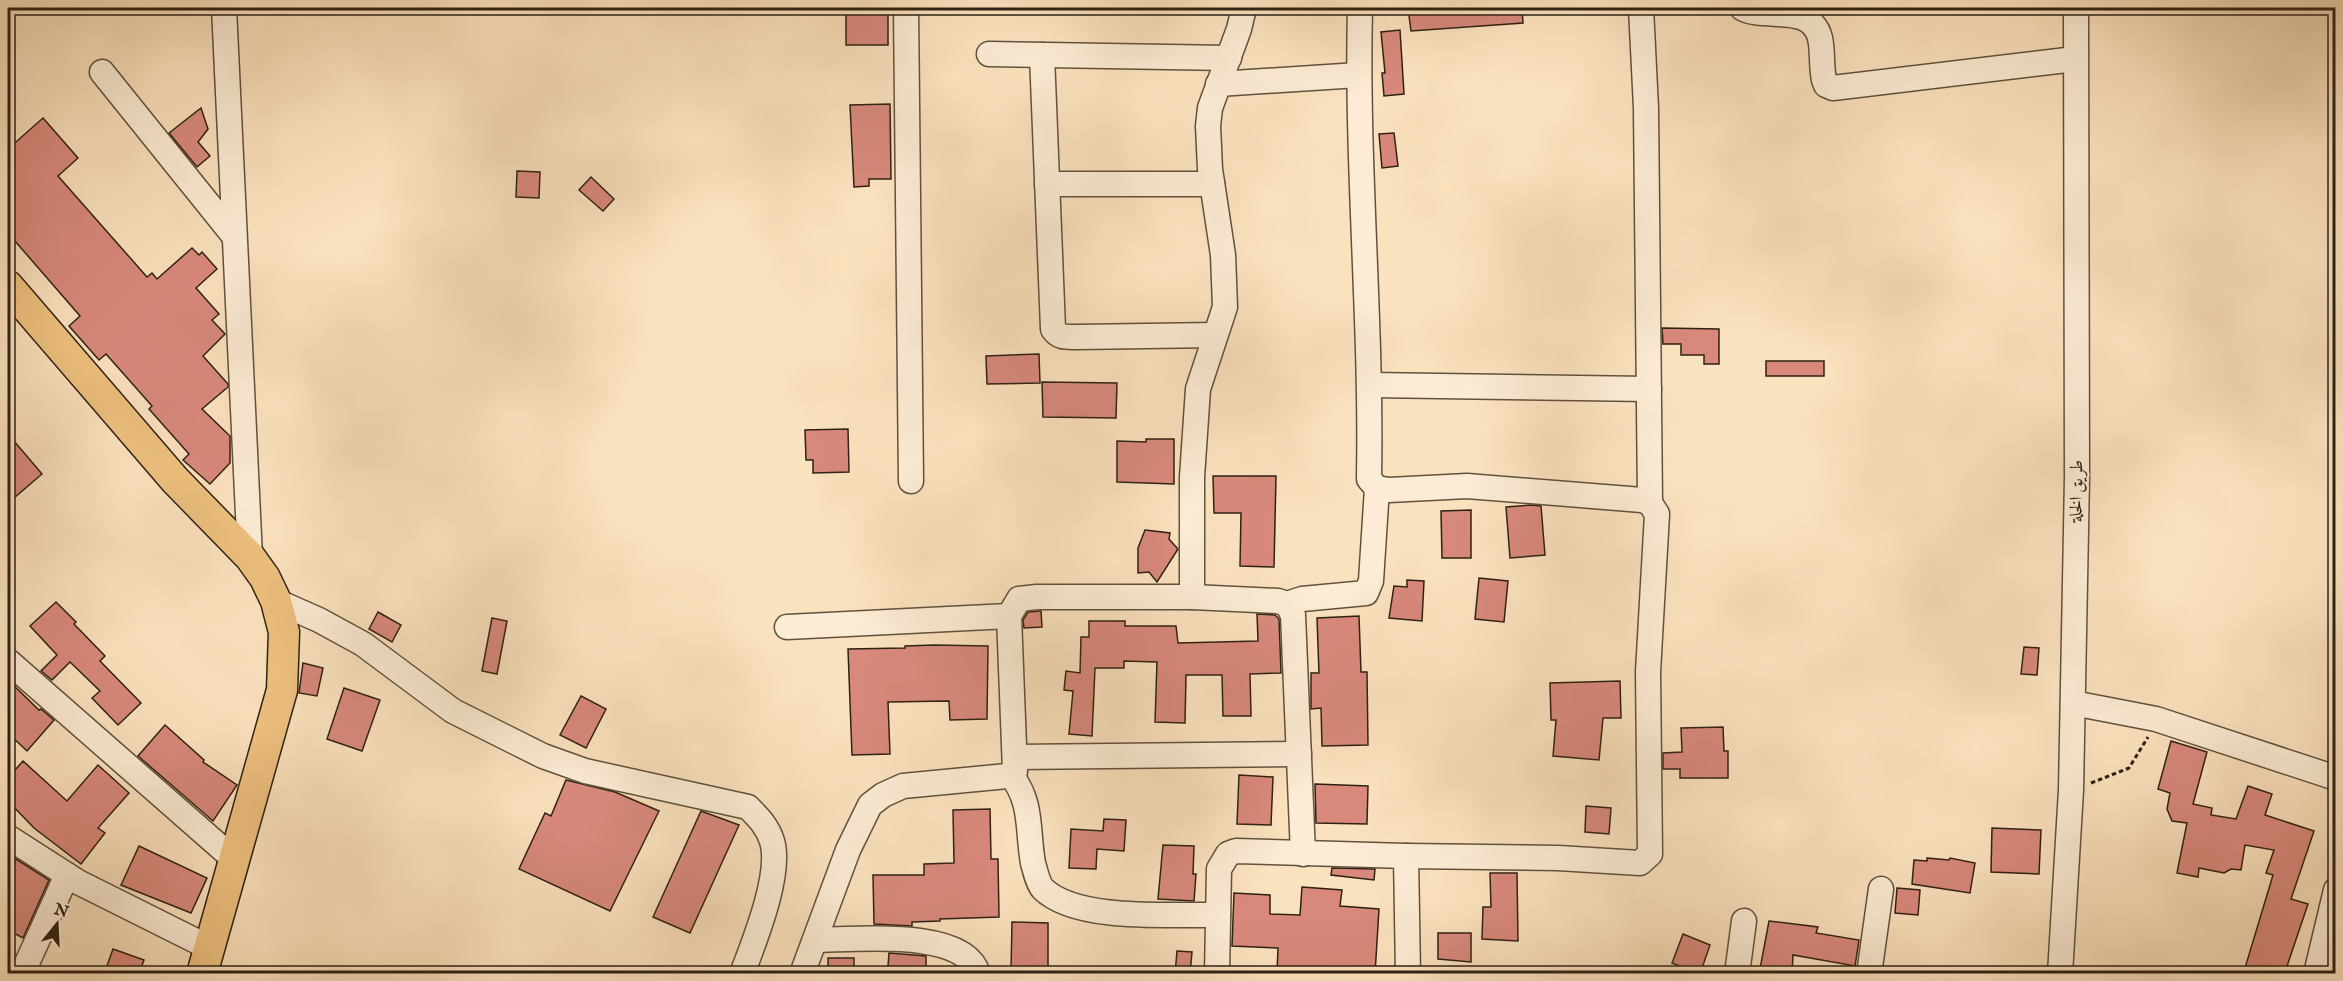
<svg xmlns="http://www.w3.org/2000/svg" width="2343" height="981" font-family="'IM FELL English',Amiri,serif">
  <rect width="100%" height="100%" fill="#fbe2be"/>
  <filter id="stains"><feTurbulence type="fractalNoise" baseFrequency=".00333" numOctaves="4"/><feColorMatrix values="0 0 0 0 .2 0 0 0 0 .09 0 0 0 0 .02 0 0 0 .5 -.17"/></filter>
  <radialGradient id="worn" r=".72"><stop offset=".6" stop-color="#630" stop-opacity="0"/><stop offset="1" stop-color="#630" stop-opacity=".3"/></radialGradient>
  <g fill="#d9897c" stroke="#2e2114" stroke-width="1.5">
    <rect x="846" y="8" width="42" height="37"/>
    <path d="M1408,8H1522L1523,23L1411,31Z"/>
    <path d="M1400,30L1404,94L1384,96L1382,73H1385L1381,32Z"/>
    <path d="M890,104L891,179H869V186L854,187L850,105Z"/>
    <path d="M201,108L208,129L198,142L210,156L197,167L169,133Z"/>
    <path d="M43,118L78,158L58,176L147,277L152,273L157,279L192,248L199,255L202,252L217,269L196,288L219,314L212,320L225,334L203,356L228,384V387L202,409L230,436V463L210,484L183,460L189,454L149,409L152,406L106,354L99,360L69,326L80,316L8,233V149Z"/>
    <path d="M1394,133L1398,166L1382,168L1379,134Z"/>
    <path d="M517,171L540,172L539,198L516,197Z"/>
    <path d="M591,177L614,199L603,211L579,190Z"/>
    <path d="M1662,328L1719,329V364H1704V355H1681V344H1663Z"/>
    <path d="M1039,354L1040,383L987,384L986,356Z"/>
    <rect x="1766" y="361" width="58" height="15"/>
    <path d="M1042,382L1117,383L1116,418L1043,417Z"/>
    <path d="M848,429L849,472L813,473V460H806L805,430Z"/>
    <path d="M8,434L42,474L8,503Z"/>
    <path d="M1146,439H1174V484L1117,482V441L1146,442Z"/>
    <path d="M1213,476H1276L1274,567L1240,566L1241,513H1214Z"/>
    <path d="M1531,505L1541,506L1545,555L1510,558L1506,507Z"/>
    <path d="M1471,510V558H1442L1441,511Z"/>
    <path d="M1145,530L1170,533L1169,539L1178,549L1157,582L1149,572L1138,573V548Z"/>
    <path d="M1479,578L1508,581L1504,622L1475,619Z"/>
    <path d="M1407,580L1424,581L1422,621L1389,618L1394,586L1407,587Z"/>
    <path d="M56,602L76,622L74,624L105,656L100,661L141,703L118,725L92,698L100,691L70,662L52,680L41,671L57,655L30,626Z"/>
    <path d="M1041,611L1042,627L1024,628L1023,620L1028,612Z"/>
    <path d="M378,612L401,625L392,642L369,629Z"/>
    <path d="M1257,614L1275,615L1279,619L1281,673L1250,674L1251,716H1223L1222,675H1186L1185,723L1155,722L1157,662L1124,661V668H1095L1092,736L1069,734L1073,691L1064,690L1066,671L1080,673L1081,637H1089V621H1125V626H1176L1178,643L1258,641Z"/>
    <path d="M1359,616L1361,672H1367L1368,745L1322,746L1321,708L1311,709V673H1319L1317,618Z"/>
    <path d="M492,618L507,621L497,674L482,671Z"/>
    <path d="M934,645L988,646L987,719L950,720L949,701L888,702L890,754L852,755L848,649L905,648V646Z"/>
    <path d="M2024,647L2039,648L2037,675L2021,674Z"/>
    <path d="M303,663L323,668L317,696L299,693Z"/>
    <path d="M8,680L39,710L41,709L54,720L27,751L8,733Z"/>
    <path d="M1620,681L1621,718H1603L1599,760L1553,756L1556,720H1551L1550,683Z"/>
    <path d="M344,688L380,700L362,751L327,739Z"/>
    <path d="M581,696L606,709L586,748L560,735Z"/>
    <path d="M165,725L204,760L203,762L237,785L213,821L138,756Z"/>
    <path d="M1723,727L1724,751H1728V778H1680V769H1663V753L1682,752L1681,728Z"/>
    <path d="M2171,741L2207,752L2193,804L2212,808L2211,815L2236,819L2248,786L2272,794L2265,815L2314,831L2291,899L2308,904L2285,972L2278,970L2277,974H2253L2254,971L2245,968L2273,875L2266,873L2274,850L2245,845L2241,870L2231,869L2224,873L2199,868L2198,877L2177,873L2187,823L2172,821L2167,809L2170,793L2158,789Z"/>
    <path d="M23,761L67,801L98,765L129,793L98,828L105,833L81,864L34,828L8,801V778Z"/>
    <path d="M1239,775L1273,777L1271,825L1237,824Z"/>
    <path d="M566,780L615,792L659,811L610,911L519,869L545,813L551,816Z"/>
    <path d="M1315,784L1368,786L1367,824L1316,823Z"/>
    <path d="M1586,806L1611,808L1609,834L1585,832Z"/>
    <path d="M990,809L991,859H998L999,917L940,919V921L912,922V926L874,924L873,875H924V864L954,863L953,810Z"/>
    <path d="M701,811L739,825L690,933L653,917Z"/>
    <path d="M1104,819L1126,820L1124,851L1097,849L1096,869L1069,868L1071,829L1103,831Z"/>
    <path d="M1992,828L2041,830L2039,874L1991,872Z"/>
    <path d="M1163,845L1194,846L1193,874H1196L1194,901L1158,899Z"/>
    <path d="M139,846L207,878L191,913L121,885Z"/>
    <path d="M1927,858L1949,860L1950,858L1975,863L1970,893L1912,884L1914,860L1927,861Z"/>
    <path d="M16,859L49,880L23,938L8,930V875Z"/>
    <path d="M1332,868L1375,869L1374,880L1331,875Z"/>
    <path d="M1490,873H1517L1518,941L1482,939L1483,907H1491Z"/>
    <path d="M1302,887L1342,890L1340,906L1379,909L1375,974L1277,973L1278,948L1232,946L1234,893L1270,895V914L1300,915Z"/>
    <path d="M1897,888L1920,890L1918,915L1895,913Z"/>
    <path d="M1769,921L1818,927L1816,933L1859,940L1855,966L1793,955L1792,974H1759Z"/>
    <path d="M1012,922L1048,923V971L1011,970Z"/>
    <path d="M1438,933H1471V962L1438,959Z"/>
    <path d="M1683,934L1710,945L1700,974L1672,963Z"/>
    <path d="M113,949L144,960L139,974H104Z"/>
    <path d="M1177,951L1192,952L1190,974H1175Z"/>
    <path d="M889,953L926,956V968L888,966Z"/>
    <rect x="828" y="958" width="26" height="16"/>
  </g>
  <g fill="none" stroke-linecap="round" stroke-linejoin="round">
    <defs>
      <g id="minor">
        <path d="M224,8L250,557"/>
        <path d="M906,8L911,481"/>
        <path d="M1360,8C1356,165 1372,322 1369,479L1377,488L1389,490L1467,486L1642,500L1650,503L1657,514L1648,672L1650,854L1640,863L1558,858L1406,856"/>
        <path d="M1641,8L1646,108L1650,503"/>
        <path d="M1742,8C1765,21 1811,2 1820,38C1823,51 1821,66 1824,80L1826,85L1833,88L2075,59"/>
        <path d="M989,54L1229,58"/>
        <path d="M1042,55L1053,329C1059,338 1066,337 1077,337L1215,335"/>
        <path d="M102,72L234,236"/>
        <path d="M1218,84L1358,75"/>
        <path d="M1047,184H1212"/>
        <path d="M1371,385L1649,389"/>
        <path d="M1192,597V477L1198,389L1225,307L1223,255L1210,169L1208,126L1210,108L1239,29L1244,8"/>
        <path d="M276,601L319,620L363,644L453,711L543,756L585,771L748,807C759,818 767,826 772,841C782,874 754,942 742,974"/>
        <path d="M1287,604L1302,599L1366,593L1371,581L1377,488"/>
        <path d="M787,627L1009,616"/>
        <path d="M8,661L235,860"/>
        <path d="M2073,703L2156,719L2336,778"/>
        <path d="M1016,757L1299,754"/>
        <path d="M1011,775C1033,803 1027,830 1033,863C1035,870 1038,884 1043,889C1077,922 1172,914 1218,915"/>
        <path d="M8,837L78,882L210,948"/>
        <path d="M815,940C853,940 965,927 978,974"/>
        <path d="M22,974L67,875"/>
        <path d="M802,974L848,850L870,805L883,795L903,786L1007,776L1015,771L1009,616L1019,599L1037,597H1192L1278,601L1287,604L1293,615L1303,854"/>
        <path d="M1217,974L1219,869L1228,854L1236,851L1406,856L1408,974"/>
        <path d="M1737,974L1744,921"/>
        <path d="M1869,974L1881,889"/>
        <path d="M2060,974L2071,790L2077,477L2076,8"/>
        <path d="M2316,974L2336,890"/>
      </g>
      <path id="major" d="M8,286L175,480L250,557L265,578L276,601L284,632L282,690L202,974"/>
    </defs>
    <use href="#minor" stroke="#61513e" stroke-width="27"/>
    <use href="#major" stroke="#2e2114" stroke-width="33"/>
    <path stroke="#2e2114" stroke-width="3" stroke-dasharray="4.5 3" stroke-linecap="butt" d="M2091,783L2129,768L2148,737"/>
    <use href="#minor" stroke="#fcecd5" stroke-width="24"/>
    <use href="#major" stroke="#eec17f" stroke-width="30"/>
  </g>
  <g text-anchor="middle" stroke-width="4.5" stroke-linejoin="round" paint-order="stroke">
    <g font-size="18" fill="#2e2114" stroke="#fcecd5">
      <text transform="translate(2076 491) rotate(-89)" y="6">طريق الخلة</text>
    </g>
  </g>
  <rect width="2343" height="981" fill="none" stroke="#fbe2be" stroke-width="30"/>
  <rect x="9" y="9" width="2325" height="963" fill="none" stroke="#2e2114" stroke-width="3"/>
  <rect x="15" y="15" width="2313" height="951" fill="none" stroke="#2e2114" stroke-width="1.5"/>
  <g transform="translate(57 924) rotate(18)" stroke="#fcecd5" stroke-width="4.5" paint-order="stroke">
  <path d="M0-4.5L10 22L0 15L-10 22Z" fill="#2e2114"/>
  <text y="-9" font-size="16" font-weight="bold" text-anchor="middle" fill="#2e2114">N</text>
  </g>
  <rect width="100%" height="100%" filter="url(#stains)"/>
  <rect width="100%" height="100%" fill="url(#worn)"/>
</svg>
